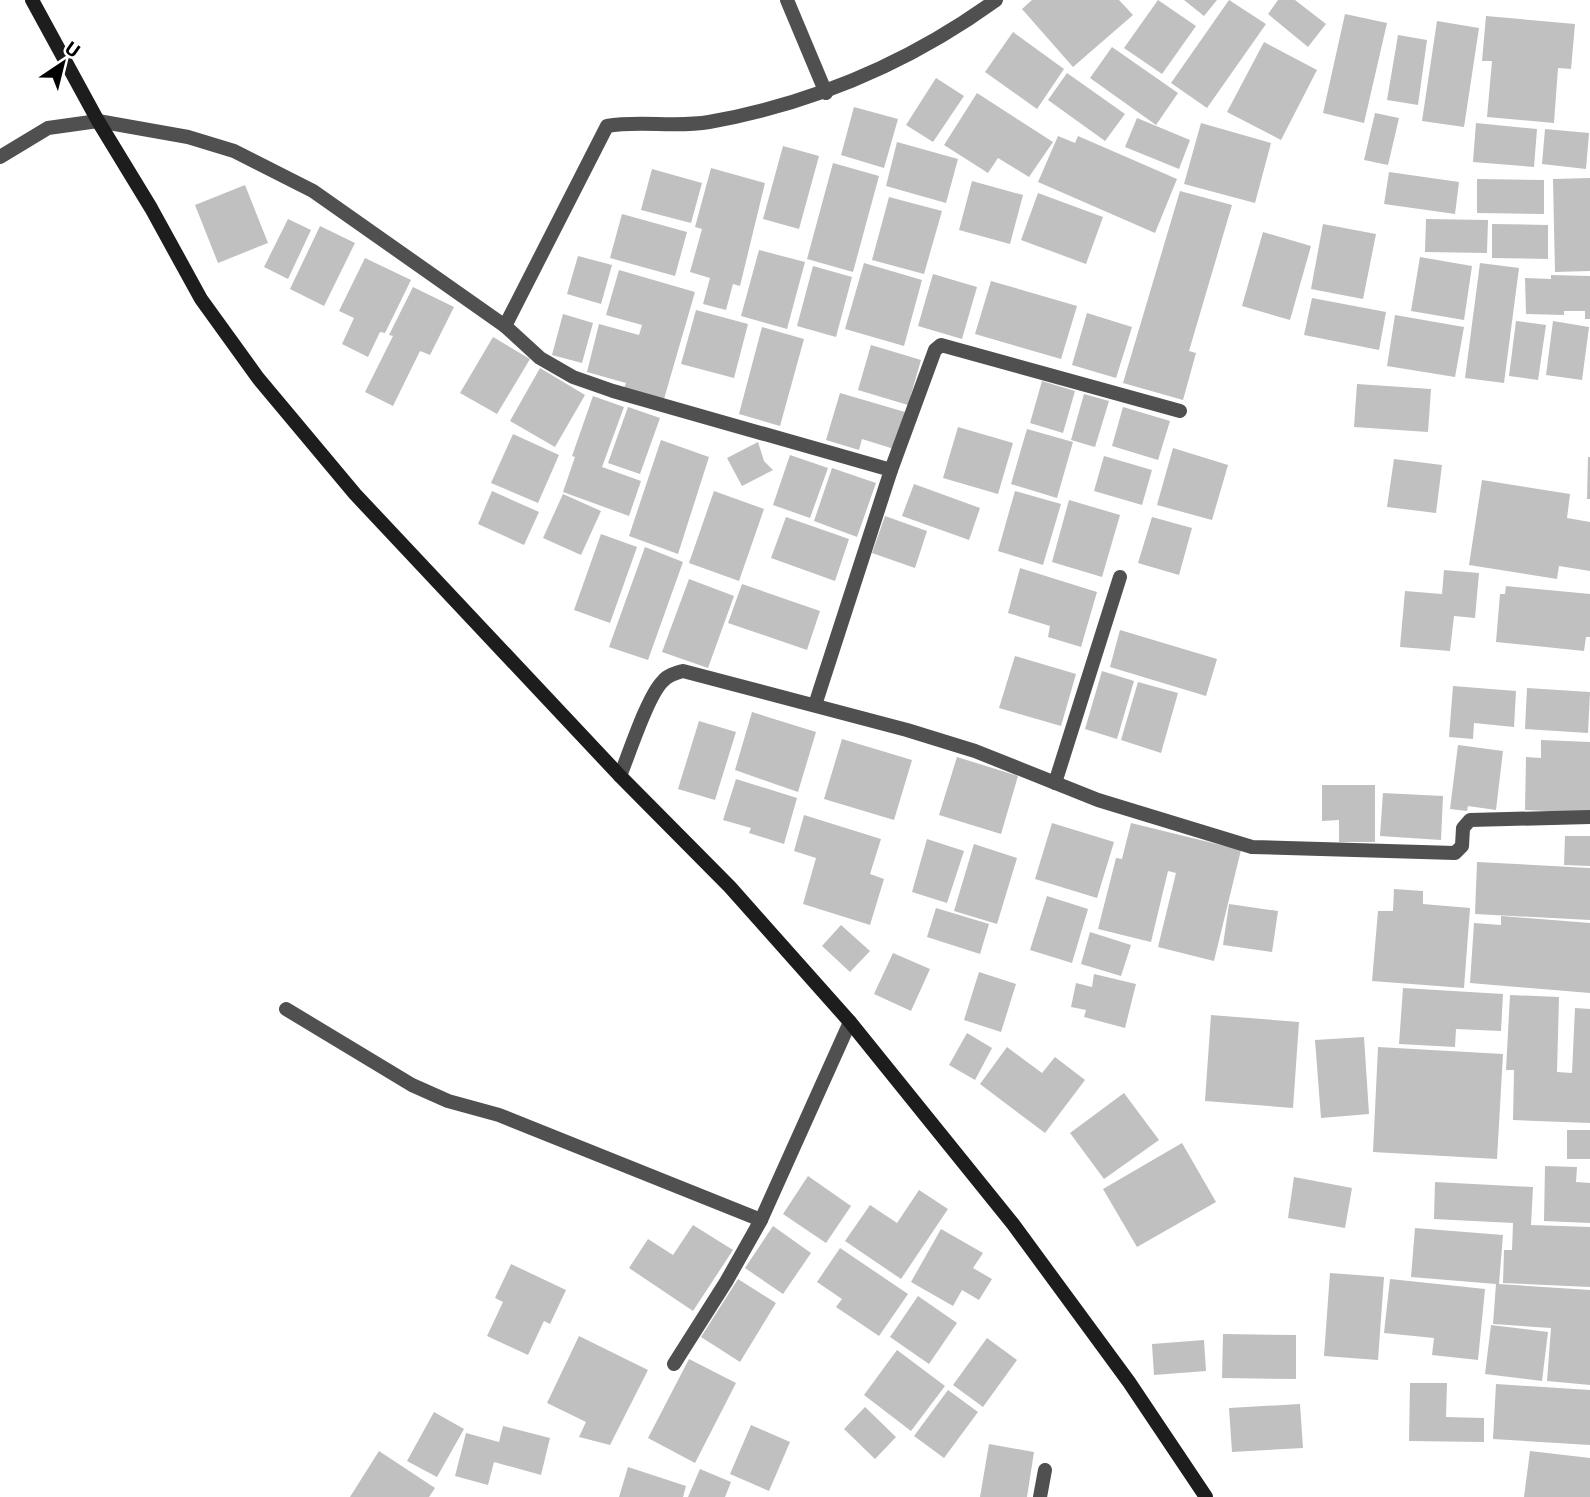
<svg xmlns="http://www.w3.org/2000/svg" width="1590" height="1497" font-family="'Exo 2',sans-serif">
  <rect width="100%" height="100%" fill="#fff"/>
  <g fill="#c0c0c0">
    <path d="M1032,0H1119L1133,15L1073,67L1022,9Z"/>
    <path d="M1158,0L1196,26L1162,74L1124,48Z"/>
    <path d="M1184,0H1217L1204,16Z"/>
    <path d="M1229,0L1266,24L1207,108L1171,83Z"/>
    <path d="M1278,0H1295L1326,24L1308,47L1268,14Z"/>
    <path d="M1345,14L1387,23L1364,123L1323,113Z"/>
    <path d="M1486,16L1575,24L1571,69L1558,68L1554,123L1487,117L1492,61H1482Z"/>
    <path d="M1437,21L1479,28L1464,127L1422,121Z"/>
    <path d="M1013,32L1064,69L1037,109L985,72Z"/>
    <path d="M1398,35L1427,40L1418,105L1387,100Z"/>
    <path d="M1264,42L1317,70L1281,140L1227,112Z"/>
    <path d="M1112,47L1178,93L1156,125L1090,78Z"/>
    <path d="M1067,73L1125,114L1105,141L1048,100Z"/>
    <path d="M936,78L964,96L933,142L906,125Z"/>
    <path d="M977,93L1053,142L1029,177L998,158L988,173L944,145Z"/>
    <path d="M854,107L898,119L884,168L841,155Z"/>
    <path d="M1375,113L1399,118L1388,165L1364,160Z"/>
    <path d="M1137,118L1190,140L1179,169L1125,147Z"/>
    <path d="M1201,123L1271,143L1255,203L1184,184Z"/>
    <path d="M1476,123L1537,129L1534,167L1473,162Z"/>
    <path d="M1545,129L1589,133L1586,169L1542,164Z"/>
    <path d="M1058,136L1075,143L1078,136L1177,179L1155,233L1038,182Z"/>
    <path d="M897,142L958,159L946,203L886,186Z"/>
    <path d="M783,146L819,156L799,229L763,219Z"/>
    <path d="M833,163L879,176L853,272L807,259Z"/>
    <path d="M711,168L765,183L740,286L733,284L726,310L703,304L710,278L690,272L702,229L695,227Z"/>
    <path d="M652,169L702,183L691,223L641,210Z"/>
    <path d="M1389,172L1459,182L1455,214L1384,204Z"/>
    <path d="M1590,178V271L1555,272L1553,179Z"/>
    <path d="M1477,179L1544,180V214L1477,213Z"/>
    <path d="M972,181L1023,195L1010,244L959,230Z"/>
    <path d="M245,185L268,243L218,263L195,205Z"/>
    <path d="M1180,191L1232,205L1189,351L1196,353L1183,400L1123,383Z"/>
    <path d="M1038,193L1103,217L1086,264L1021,240Z"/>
    <path d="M889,197L942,211L924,274L872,260Z"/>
    <path d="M622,214L687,232L675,276L610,258Z"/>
    <path d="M288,219L311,230L288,279L264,267Z"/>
    <path d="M1426,219L1488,220L1487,253L1425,252Z"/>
    <path d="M1323,224L1376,234L1363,299L1311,289Z"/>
    <path d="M1492,224L1548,225V259L1492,258Z"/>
    <path d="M320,226L355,243L324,306L290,289Z"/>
    <path d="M1263,232L1311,246L1290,320L1242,306Z"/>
    <path d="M759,250L805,262L787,329L741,316Z"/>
    <path d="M578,256L612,265L601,304L567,294Z"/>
    <path d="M1420,257L1472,266L1464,320L1411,311Z"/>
    <path d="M365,258L411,280L385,333L380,332L368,357L342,344L354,318L339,311Z"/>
    <path d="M864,263L922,280L904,346L845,329Z"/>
    <path d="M1480,263L1519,268L1504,383L1465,378Z"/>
    <path d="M813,266L852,277L836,337L797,326Z"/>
    <path d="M619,270L695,292L664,399L624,388L626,383L587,372L599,324L639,335L642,325L606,315Z"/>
    <path d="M933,274L977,287L962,339L918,326Z"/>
    <path d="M1551,275L1590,276V319H1585V311H1564V315L1526,314L1525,278L1551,279Z"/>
    <path d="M991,281L1077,306L1061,359L975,334Z"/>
    <path d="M413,287L454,307L430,355L420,351L393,406L365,392L393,336L389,335Z"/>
    <path d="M1312,298L1386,312L1379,350L1304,335Z"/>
    <path d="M696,310L748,324L734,378L681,364Z"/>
    <path d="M1087,313L1132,327L1116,378L1072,365Z"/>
    <path d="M563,314L593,323L582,363L552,355Z"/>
    <path d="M1395,315L1464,327L1455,377L1387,366Z"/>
    <path d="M1516,321L1546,325L1538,380L1509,376Z"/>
    <path d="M1553,321L1589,327L1582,380L1546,375Z"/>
    <path d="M762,327L804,339L780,426L739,414Z"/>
    <path d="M493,337L530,359L497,414L460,393Z"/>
    <path d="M871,345L921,360L908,405L858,390Z"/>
    <path d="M540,368L585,395L555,447L510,421Z"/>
    <path d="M1042,381L1075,391L1063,433L1030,423Z"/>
    <path d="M1357,384L1431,389L1428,432L1354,427Z"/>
    <path d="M840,393L905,412L894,449L862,439L859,450L826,440Z"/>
    <path d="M1084,394L1109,401L1095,447L1071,440Z"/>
    <path d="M593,396L624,407L602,467L641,481L629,516L563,492L575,457L572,456Z"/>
    <path d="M628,407L660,418L640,474L608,463Z"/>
    <path d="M1123,407L1170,421L1158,460L1112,446Z"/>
    <path d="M958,427L1013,443L998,494L943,478Z"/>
    <path d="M1027,429L1073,442L1057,498L1011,484Z"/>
    <path d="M513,434L559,455L538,503L491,483Z"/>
    <path d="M661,440L709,457L678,554L629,536Z"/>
    <path d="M758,442L764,461L773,470L742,486L727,458Z"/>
    <path d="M1173,448L1228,465L1212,520L1157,505Z"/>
    <path d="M790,455L828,468L810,518L773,505Z"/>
    <path d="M1104,456L1152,470L1142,505L1094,491Z"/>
    <path d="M1588,457H1590V499H1587Z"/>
    <path d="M1394,459L1442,465L1436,513L1387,507Z"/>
    <path d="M832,468L876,483L857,537L814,521Z"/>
    <path d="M1482,480L1570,494L1567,518L1590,522V571L1559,566L1557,579L1469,565Z"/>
    <path d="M914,484L980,508L969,540L902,516Z"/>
    <path d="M492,491L539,512L524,545L478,524Z"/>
    <path d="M714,491L764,509L739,581L689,563Z"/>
    <path d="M1015,491L1061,504L1043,565L998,551Z"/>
    <path d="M563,494L601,511L581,555L543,538Z"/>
    <path d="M1069,500L1120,515L1102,577L1052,562Z"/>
    <path d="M885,516L927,531L915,568L872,553Z"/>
    <path d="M786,517L849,539L835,581L771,558Z"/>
    <path d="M1152,517L1192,528L1179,575L1138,563Z"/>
    <path d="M601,534L637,547L610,623L574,610Z"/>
    <path d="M645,547L683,562L648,660L609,647Z"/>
    <path d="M1020,568L1097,592L1081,647L1048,637L1050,626L1008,613Z"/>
    <path d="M1444,570L1479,573L1475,618L1454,616L1450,651L1400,647L1405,591L1442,594Z"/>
    <path d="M689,579L734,596L708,668L662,652Z"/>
    <path d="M742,584L820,611L807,650L728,623Z"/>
    <path d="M1506,586L1590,594V637H1586L1584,651L1496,642L1500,594H1505Z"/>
    <path d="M1120,630L1217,659L1206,696L1110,667Z"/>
    <path d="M1015,656L1076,674L1061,726L999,708Z"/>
    <path d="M1102,671L1134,681L1117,739L1085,729Z"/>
    <path d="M1138,682L1178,693L1161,753L1121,740Z"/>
    <path d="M1453,686L1516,691L1514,727L1474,723L1473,739L1449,737Z"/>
    <path d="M1527,688L1590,692L1588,733L1525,729Z"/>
    <path d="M752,712L816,732L798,792L735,770Z"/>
    <path d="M699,721L736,732L715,800L678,789Z"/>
    <path d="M842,739L912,760L894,820L824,799Z"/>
    <path d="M1541,740L1590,742V813L1525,810L1526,757L1541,758Z"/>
    <path d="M1458,745L1503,751L1496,810L1468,806L1467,811L1450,809Z"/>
    <path d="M957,757L1018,776L1001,834L939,815Z"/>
    <path d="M736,779L797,798L784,844L749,833L751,828L723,820Z"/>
    <path d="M1322,785H1375V842H1339V820L1322,821Z"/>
    <path d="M1383,793L1443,796L1441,840L1380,836Z"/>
    <path d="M804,815L881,839L870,874L884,879L870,925L803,904L816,858L794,851Z"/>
    <path d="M1052,823L1114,842L1097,898L1035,879Z"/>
    <path d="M1131,823L1241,850L1214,961L1158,947L1176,873L1168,871L1151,942L1098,929L1116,858L1122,859Z"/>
    <path d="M1565,836H1590V866L1564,865Z"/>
    <path d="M927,839L964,851L947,903L912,892Z"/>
    <path d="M974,844L1017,858L997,924L954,911Z"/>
    <path d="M1477,862L1590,868V920L1475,914Z"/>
    <path d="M1394,889L1423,891V904L1470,908L1464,988L1372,981L1378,911H1393Z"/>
    <path d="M1047,896L1088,909L1072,963L1030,950Z"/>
    <path d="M1229,904L1278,911L1272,952L1223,945Z"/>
    <path d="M936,908L989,924L980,954L927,937Z"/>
    <path d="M1501,916L1590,923V993L1470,983L1474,923L1501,925Z"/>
    <path d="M841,925L870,951L850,972L822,946Z"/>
    <path d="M1090,932L1131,945L1121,976L1081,964Z"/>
    <path d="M893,953L930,969L911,1011L874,994Z"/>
    <path d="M979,972L1016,984L1001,1032L964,1020Z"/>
    <path d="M1094,974L1136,984L1125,1028L1084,1017L1086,1010L1071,1007L1076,983L1092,987Z"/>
    <path d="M1403,988L1503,994L1501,1031L1456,1029L1455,1047L1399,1044Z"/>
    <path d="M1510,995L1559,997L1557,1072L1572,1073L1575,1008L1590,1009V1123L1513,1120L1514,1070H1506Z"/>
    <path d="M1211,1015L1299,1022L1293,1108L1205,1101Z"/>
    <path d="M967,1033L992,1048L975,1080L949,1065Z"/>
    <path d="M1364,1037L1369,1114L1321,1118L1315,1040Z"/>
    <path d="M1007,1047L1042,1073L1055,1057L1085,1080L1045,1133L980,1084Z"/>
    <path d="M1378,1047L1503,1054L1497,1159L1373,1152Z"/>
    <path d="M1124,1093L1159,1140L1104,1179L1070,1133Z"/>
    <rect x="1567" y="1130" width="23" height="29"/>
    <path d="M1182,1143L1216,1202L1137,1247L1103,1189Z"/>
    <path d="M1545,1166L1577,1167L1576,1182L1590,1183V1223L1544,1221Z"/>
    <path d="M808,1176L851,1206L826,1243L783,1214Z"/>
    <path d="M1294,1177L1352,1188L1345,1228L1288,1218Z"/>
    <path d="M1435,1182L1533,1187L1531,1225L1590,1227V1287L1503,1283L1504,1250H1512L1513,1223L1434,1219Z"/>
    <path d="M919,1190L948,1209L901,1279L845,1241L870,1205L897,1223Z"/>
    <path d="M693,1225L733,1250L693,1311L629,1268L648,1239L673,1255Z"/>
    <path d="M773,1226L811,1253L783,1294L745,1268Z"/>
    <path d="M1415,1228L1503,1235L1499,1284L1590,1290V1385L1547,1381L1551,1328L1493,1324L1496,1284L1411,1277Z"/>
    <path d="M941,1229L983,1253L973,1268L992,1279L979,1300L962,1290L953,1306L911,1282Z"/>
    <path d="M840,1248L908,1294L879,1336L836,1307L842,1299L817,1282Z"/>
    <path d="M511,1264L566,1290L550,1324L544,1321L528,1355L487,1336L503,1302L495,1298Z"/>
    <path d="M1330,1273L1384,1277L1378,1360L1324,1356Z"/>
    <path d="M738,1279L776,1303L740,1362L701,1337Z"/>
    <path d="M1390,1279L1485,1289L1478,1360L1432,1355L1434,1338L1384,1333Z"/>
    <path d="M918,1296L957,1323L929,1364L890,1337Z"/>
    <path d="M1491,1325L1548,1332L1542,1381L1485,1374Z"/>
    <path d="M1223,1334L1296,1335V1379L1222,1378Z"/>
    <path d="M579,1336L648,1370L610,1445L579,1437L586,1422L547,1403Z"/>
    <path d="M987,1338L1017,1360L983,1407L953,1385Z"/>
    <path d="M1204,1340L1206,1371L1154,1375L1152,1344Z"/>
    <path d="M897,1350L945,1386L911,1431L864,1395Z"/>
    <path d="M689,1359L736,1383L695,1463L648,1438Z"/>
    <path d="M1410,1383H1447L1446,1417L1484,1418V1442L1409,1441Z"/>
    <path d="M1496,1384L1590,1390V1445L1493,1439Z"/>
    <path d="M948,1390L978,1412L944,1458L914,1436Z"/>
    <path d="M1300,1404L1303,1448L1232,1452L1229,1408Z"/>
    <path d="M865,1407L896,1437L875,1459L844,1429Z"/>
    <path d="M434,1412L464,1429L437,1477L407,1461Z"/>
    <path d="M751,1425L790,1442L769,1491L730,1474Z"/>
    <path d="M503,1426L550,1438L541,1475L494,1462L488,1485L455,1476L466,1433L499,1442Z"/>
    <path d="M989,1444L1034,1452L1027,1497H980Z"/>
    <path d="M379,1451L435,1488L429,1497H350Z"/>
    <path d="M1530,1451L1590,1458V1497H1524Z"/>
    <path d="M628,1467L686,1486L683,1497H619Z"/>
    <path d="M700,1469L731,1482L725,1497H688Z"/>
  </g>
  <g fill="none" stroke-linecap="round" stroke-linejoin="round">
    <g stroke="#505050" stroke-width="14">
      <path d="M787,0L826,93"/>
      <path d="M0,157L48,128L98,121L188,137L234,151L313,191L505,326L607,126C639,120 676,128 709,122C815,103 909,63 996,0"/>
      <path d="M505,326L540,358L573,377L613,391L891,470L815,705"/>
      <path d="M891,470L935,350L941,345L1180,411"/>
      <path d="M620,776C629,754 648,695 663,681C668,675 676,673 683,671L907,730L975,751L1098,800L1252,847L1455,853L1462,846L1463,828L1470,820L1590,817"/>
      <path d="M1055,783L1120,577"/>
      <path d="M286,1009L412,1085L448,1101L499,1115L761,1220L850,1022"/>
      <path d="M674,1364L726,1282L761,1220"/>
      <path d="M1040,1497L1045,1470"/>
    </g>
    <path stroke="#1d1d1d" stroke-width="14" d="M32,0L98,121L151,208L201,299L258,378L355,494L620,776L730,887L850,1022L1013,1224L1129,1382L1206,1497"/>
  </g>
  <g transform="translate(63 63) rotate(35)" stroke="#ffffff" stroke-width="5" paint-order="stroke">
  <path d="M0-5L12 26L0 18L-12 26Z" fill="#000000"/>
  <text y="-10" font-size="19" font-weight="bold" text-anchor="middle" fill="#000000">U</text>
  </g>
</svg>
